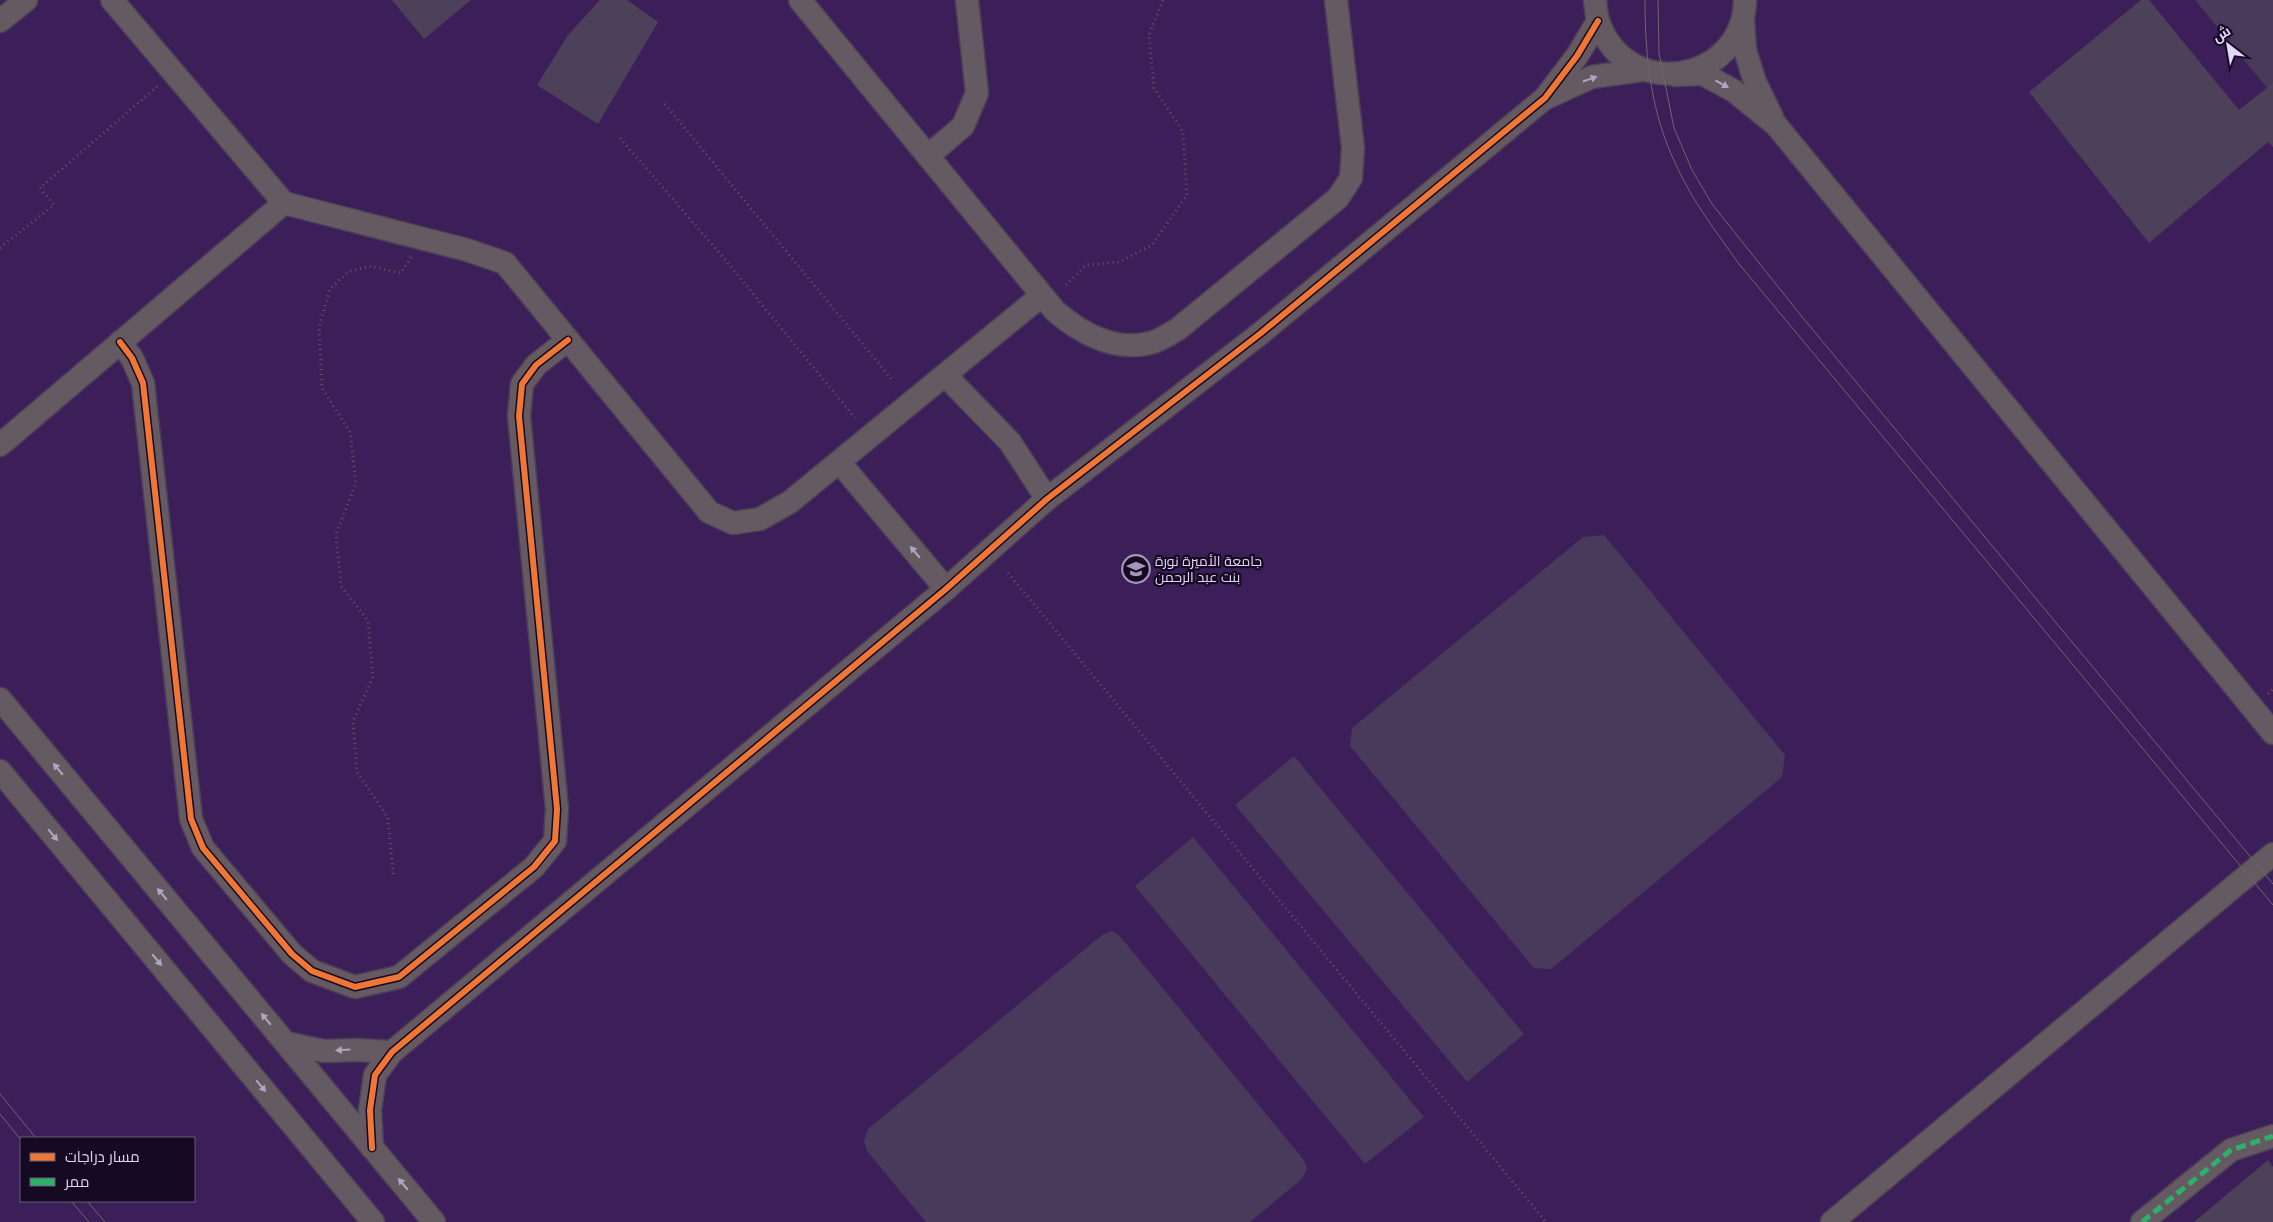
<svg xmlns="http://www.w3.org/2000/svg" width="2273" height="1222" font-family="'Space Grotesk',Cairo,sans-serif">
  <rect width="100%" height="100%" fill="#332441"/>
  <path fill="#3c1f59" fill-rule="evenodd" d="M0,0H2273V1222H0ZM21,1138H194V1201H21Z"/>
  <g fill="#493a5c">
    <path d="M2195,0H2273V95Z"/>
    <path d="M1604,535L1785,755L1782,777L1551,969L1534,968L1350,746L1352,728L1583,537Z"/>
    <path d="M1294,756L1524,1034L1467,1082L1235,805Z"/>
    <path d="M1193,837L1424,1117L1365,1164L1135,886Z"/>
    <path d="M1112,931L1119,935L1303,1159L1307,1168L1302,1179L1250,1222H926L867,1151L864,1141L868,1129L1102,935Z"/>
  </g>
  <g fill="#4d4159">
    <path d="M392,0H471L424,39Z"/>
    <path d="M600,0H627L658,22L598,124L537,85L568,35Z"/>
    <path d="M2141,0H2149L2239,110L2273,83V147L2268,142L2149,243L2029,92Z"/>
    <path d="M2268,1160L2273,1167V1222H2194Z"/>
  </g>
  <g fill="none" stroke-linecap="round" stroke-linejoin="round">
    <defs>
      <g id="street">
        <path d="M112,0L284,203L467,250L505,263L709,512L733,523L760,519L790,502L1041,296"/>
        <path d="M800,0L1055,311C1082,334 1114,352 1150,343C1160,341 1169,334 1178,329L1338,198L1351,178L1353,148L1336,0"/>
        <path d="M1595,0C1596,7 1596,16 1599,23C1627,102 1743,84 1745,0"/>
        <path d="M1743,20L1745,50L1755,82L1772,117"/>
        <path d="M0,21L26,0"/>
        <path d="M1675,75L1703,74L1734,91L1776,125L2273,733"/>
        <path d="M1546,98L1592,77L1642,70"/>
        <path d="M928,156L963,126L977,93L967,0"/>
        <path d="M120,342L132,358L143,383L191,819L203,848L292,954L312,971L355,987L399,977L534,867L555,841L557,809L519,416L522,384L536,365L568,340"/>
        <path d="M945,375L1010,442L1047,499"/>
        <path d="M0,445L284,203"/>
        <path d="M840,463L946,589"/>
        <path d="M0,699L434,1222"/>
        <path d="M0,771L373,1222"/>
        <path d="M286,1043L324,1051L357,1050L392,1052"/>
        <path d="M372,1148L370,1110L375,1075L392,1052L946,589L1047,499L1261,333L1545,98L1577,56L1598,21"/>
        <path d="M1832,1222L2273,854"/>
        <path d="M2142,1222L2231,1150L2273,1136"/>
      </g>
    </defs>
    <use href="#street" stroke="#4c3f58" stroke-width="25"/>
    <g stroke="#605560" stroke-width="3" stroke-dasharray="1 4" stroke-linecap="butt">
      <path d="M665,104L893,381"/>
      <path d="M620,138L723,257L855,418"/>
      <path d="M0,248L54,205L40,188L159,85"/>
      <path d="M1066,285L1086,265L1119,262L1152,245L1187,195L1183,132L1154,88L1149,35L1163,0"/>
      <path d="M1008,573L1546,1222"/>
      <path d="M2268,694L2273,689"/>
      <path d="M393,874L388,818L357,772L353,721L373,677L368,621L341,586L336,534L356,483L350,432L322,388L319,327L330,289L348,272L369,266L401,273L411,257"/>
    </g>
    <use href="#street" stroke="#655a62" stroke-width="22"/>
    <g stroke="#6f6571" stroke-width="1">
      <path d="M1645,0C1645,58 1651,114 1677,167C1693,202 1717,233 1739,264L2273,905"/>
      <path d="M1658,0L1659,53L1674,128L1692,170L1712,204L1803,318L2273,884"/>
      <path d="M0,1094L36,1138"/>
      <path d="M0,1114L21,1140"/>
      <path d="M71,1201L89,1222"/>
      <path d="M87,1201L105,1222"/>
    </g>
    <path stroke="#2db169" stroke-width="5" stroke-dasharray="10 5" stroke-linecap="butt" d="M2142,1222L2231,1150L2273,1136"/>
    <defs>
      <g id="cycleway">
        <path d="M120,342L132,358L143,383L191,819L203,848L292,954L312,971L355,987L399,977L534,867L555,841L557,809L519,416L522,384L536,365L568,340"/>
        <path d="M372,1148L370,1110L375,1075L392,1052L946,589L1047,499L1261,333L1545,98L1577,56L1598,21"/>
      </g>
    </defs>
    <use href="#cycleway" stroke="#150a22" stroke-width="9"/>
    <use href="#cycleway" stroke="#f07635" stroke-width="6"/>
  </g>
  <defs><path id="oneway-solid" d="M-6-.8H1V-3.2L6.5 0L1 3.2V.8H-6Z" transform="scale(1.25)"/></defs>
  <g fill="#b1a4bc">
    <use href="#oneway-solid" transform="translate(1590 79) rotate(-19)"/>
    <use href="#oneway-solid" transform="translate(1722 84) rotate(29)"/>
    <use href="#oneway-solid" transform="translate(915 552) rotate(-130)"/>
    <use href="#oneway-solid" transform="translate(58 769) rotate(-130)"/>
    <use href="#oneway-solid" transform="translate(53 835) rotate(50)"/>
    <use href="#oneway-solid" transform="translate(162 894) rotate(-130)"/>
    <use href="#oneway-solid" transform="translate(157 960) rotate(50)"/>
    <use href="#oneway-solid" transform="translate(266 1019) rotate(-130)"/>
    <use href="#oneway-solid" transform="translate(343 1050) rotate(177)"/>
    <use href="#oneway-solid" transform="translate(261 1086) rotate(50)"/>
    <use href="#oneway-solid" transform="translate(403 1184) rotate(-130)"/>
  </g>
  <defs>
    <symbol id="university-ring" viewBox="-11 -11 22 22"><circle r="9.5" fill="#150a22" stroke="#a597b8" stroke-width="1.5"/><path d="M0-5L7-2L0 1L-7-2ZM-4 1L0 2.5L4 1V4Q0 6-4 4Z" fill="#a597b8"/></symbol>
  </defs>
  <g fill-rule="evenodd">
    <use href="#university-ring" x="1120" y="553" width="32" height="32"/>
  </g>
  <g text-anchor="middle" stroke-width="4.5" stroke-linejoin="round" paint-order="stroke">
    <g font-size="14" fill="#e3d5f8" stroke="#150a22" text-anchor="start">
      <text x="1155" y="566">جامعة الأميرة نورة<tspan x="1155" dy="16">بنت عبد الرحمن</tspan></text>
    </g>
  </g>
  <rect x="20" y="1137" width="175" height="65" fill="#150a22" stroke="#675b78"/>
  <rect x="30" y="1153" width="25" height="8" fill="#f07635" stroke="#675b78"/>
  <text x="65" y="1162" font-size="15" fill="#e3d5f8">مسار دراجات</text>
  <rect x="30" y="1178" width="25" height="8" fill="#2db169" stroke="#675b78"/>
  <text x="65" y="1187" font-size="15" fill="#e3d5f8">ممر</text>
  <g transform="translate(2228 45) rotate(329)" stroke="#150a22" stroke-width="4" paint-order="stroke">
  <path d="M0-4L9 19L0 12L-9 19Z" fill="#e3d5f8"/>
  <text y="-8" font-size="14" font-weight="bold" text-anchor="middle" fill="#e3d5f8">ش</text>
  </g>
</svg>
